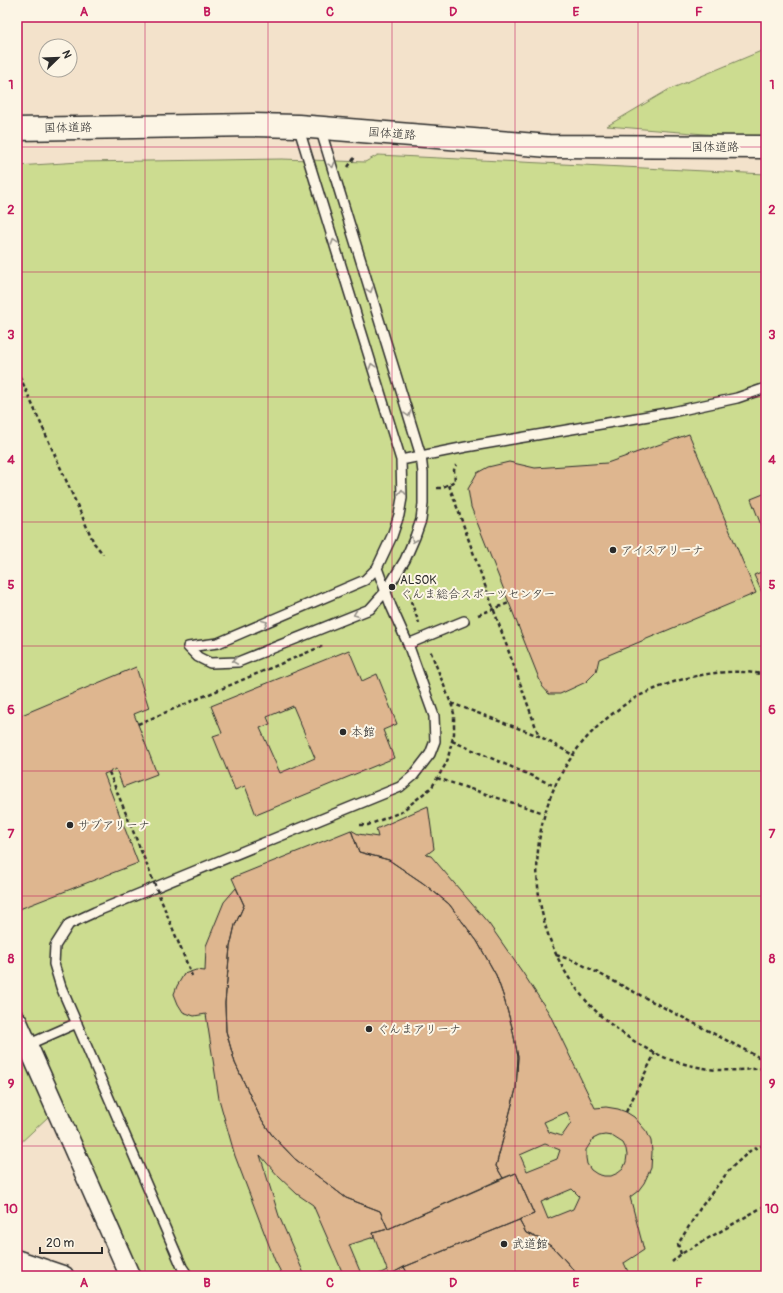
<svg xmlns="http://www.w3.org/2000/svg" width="783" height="1293" font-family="Pangolin,'Klee One',sans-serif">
<rect width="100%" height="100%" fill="#f3e2cb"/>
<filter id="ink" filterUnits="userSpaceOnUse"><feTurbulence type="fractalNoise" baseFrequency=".025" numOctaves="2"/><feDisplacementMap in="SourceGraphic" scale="8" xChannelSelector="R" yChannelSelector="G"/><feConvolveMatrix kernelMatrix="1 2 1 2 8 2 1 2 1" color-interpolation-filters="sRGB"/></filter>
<g filter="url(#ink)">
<path fill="#ccdc90" stroke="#7c845e" d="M766,49V139L607,126L668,90Z
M378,155L766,174V1276H140L17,999V166L80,162L282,159L365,162Z
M17,1044L49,1116L17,1146Z"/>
<path fill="#deb68f" stroke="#2b2b2b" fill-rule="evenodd" d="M689,434L756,593L599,659L596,672L586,682L560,694H549L542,686L471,507L468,489L477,473L488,467L509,462L535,468L607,463Z
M766,493V538L751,499Z
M766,570V601L754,575Z
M349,650L362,681L377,674L397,724L383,730L394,758L256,815L245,786L235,790L213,736L222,733L211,706ZM293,706L315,758L280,773L260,728L270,724L267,717Z
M136,667L149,708L134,714L157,774L123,787L116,769L104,774L138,863L17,910V717Z
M428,806L434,849L426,855L431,856L489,924L523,973L549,1013L595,1108L606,1107L618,1109L626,1112L634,1117L647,1132L651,1141L652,1152L651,1168L644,1183L638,1191L630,1197L644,1250L624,1263L630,1276H579L554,1248L540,1239L526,1233L519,1220L534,1214L516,1173L503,1178L496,1166L516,1089L518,1057L512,1027L503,995L496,975L477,941L449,904L423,883L389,860L359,852L351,830L358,834L378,837L376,829ZM567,1112L571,1123L562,1136L549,1132L544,1122ZM605,1135L612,1136L623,1143L626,1149L627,1155L626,1162L623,1169L618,1173L611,1176H604L597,1174L591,1170L587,1164L586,1158V1150L593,1139L599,1136ZM545,1144L560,1150L557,1159L527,1171L520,1155ZM572,1189L579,1196L573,1209L548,1219L541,1202Z
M351,830L359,852L389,860L423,883L449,904L477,941L496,975L503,995L512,1027L518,1057L516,1089L496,1166L503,1178L388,1229L380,1211L346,1198L295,1159L272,1135L260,1117L235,1063L226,1031L225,1003L230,947L235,925L244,905L232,878Z
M236,888L244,905L235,925L230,947L225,1003L226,1031L235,1063L260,1117L272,1135L295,1159L346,1198L380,1211L388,1229L373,1233L374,1237L349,1245L362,1276H344L313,1205L297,1194L279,1177L260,1155L279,1216L305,1276H283L275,1261L235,1156L219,1099L206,1014L194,1016L183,1012L178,1004L174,994L177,986L184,974L196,970L205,971L206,946L224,902Z
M516,1173L534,1214L404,1267L389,1275L373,1233L388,1229Z
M519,1220L526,1233L540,1239L554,1248L579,1276H409L404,1267Z
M404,1267L409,1276H375L387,1270L389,1275Z"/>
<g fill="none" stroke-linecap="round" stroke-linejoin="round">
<defs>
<path id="lane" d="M401,460L466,447L672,412L737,398L766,388
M408,644L464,621
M188,647L198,657L210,663L238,662L370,609L386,591L405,560L415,537L421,520L423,504V473L421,456L320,128
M188,647L218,643L365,580L377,568L392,536L399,515L402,498L401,460L298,126
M27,1045L77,1023
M188,1276L182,1267L61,987L54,964L55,946L69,924L95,912L400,787L413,776L430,754L435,741L434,716L408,644L391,606L377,568"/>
<path id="street" d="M17,1021L130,1276
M17,1260L64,1276"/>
<path id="secondary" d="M17,129L253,125L298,126L549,146L766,147"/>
</defs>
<use href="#lane" stroke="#2b2b2b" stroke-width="12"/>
<use href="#street" stroke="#2b2b2b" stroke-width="22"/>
<use href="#secondary" stroke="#2b2b2b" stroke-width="25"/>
<path stroke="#2b2b2b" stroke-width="2.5" stroke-dasharray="4 3" stroke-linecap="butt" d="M348,167L355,157
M17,370L94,543L103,554
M449,485L539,736
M437,488H441L455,481L454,470L456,465
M406,588L419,623
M478,615L509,603
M766,675C730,667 688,675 655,689C648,692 640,695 633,699C610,714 588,733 573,755C511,842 532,967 617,1029C635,1043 655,1055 677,1062C688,1065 709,1070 721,1070C736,1071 752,1069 766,1068
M451,703L539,736L573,755
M138,724L325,645
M452,741L555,786
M437,778L544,813
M360,825H368L401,812L432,787L447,762L452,741L454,734V714L452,706L430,650
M556,955L575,961L766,1061
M626,1112L655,1053
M681,1254L678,1244L701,1207L730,1169L751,1150L766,1144
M672,1262L681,1254L766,1205"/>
<use href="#lane" stroke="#fcf5e5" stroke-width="9"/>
<use href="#street" stroke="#fcf5e5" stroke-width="19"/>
<use href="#secondary" stroke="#fcf5e5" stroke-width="22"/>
<path stroke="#2b2b2b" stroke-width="2.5" stroke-dasharray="4 3" stroke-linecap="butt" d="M109,772L192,976"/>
</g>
<defs><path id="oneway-chevron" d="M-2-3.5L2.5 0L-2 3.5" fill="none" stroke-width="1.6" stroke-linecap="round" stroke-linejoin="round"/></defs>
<g stroke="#949088">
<use href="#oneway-chevron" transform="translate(332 165) rotate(73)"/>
<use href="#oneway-chevron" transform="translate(334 242) rotate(-107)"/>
<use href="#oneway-chevron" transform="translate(370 290) rotate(73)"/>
<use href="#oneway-chevron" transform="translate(372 366) rotate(-107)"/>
<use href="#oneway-chevron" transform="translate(408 414) rotate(73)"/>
<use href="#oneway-chevron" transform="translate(402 492) rotate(-91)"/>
<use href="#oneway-chevron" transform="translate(414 540) rotate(113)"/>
<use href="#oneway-chevron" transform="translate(356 614) rotate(159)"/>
<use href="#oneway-chevron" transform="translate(265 623) rotate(-23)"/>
<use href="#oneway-chevron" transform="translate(235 661) rotate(172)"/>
</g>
</g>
<path fill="none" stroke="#c2185b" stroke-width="1" stroke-opacity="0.55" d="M145,17V1276M268,17V1276M392,17V1276M515,17V1276M638,17V1276M17,147H766M17,272H766M17,397H766M17,522H766M17,646H766M17,771H766M17,896H766M17,1021H766M17,1146H766"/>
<g fill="#2b2b2b" stroke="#fcf5e5" stroke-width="1.5">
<circle cx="613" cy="550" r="4"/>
<circle cx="392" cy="587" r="4"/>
<circle cx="343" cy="732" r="4"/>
<circle cx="70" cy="825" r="4"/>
<circle cx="369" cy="1029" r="4"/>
<circle cx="504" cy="1244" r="4"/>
</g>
<g text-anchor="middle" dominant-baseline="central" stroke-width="4" stroke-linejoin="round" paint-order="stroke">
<g font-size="12" fill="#2b2b2b" stroke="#fcf5e5">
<text transform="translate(68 128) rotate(-1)">国体道路</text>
<text transform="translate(392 134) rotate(4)">国体道路</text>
<text x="715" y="147">国体道路</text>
</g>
<g font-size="12" fill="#2b2b2b" stroke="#fcf5e5" text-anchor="start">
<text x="621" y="550">アイスアリーナ</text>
<text x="400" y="580">ALSOK<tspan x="400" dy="14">ぐんま総合スポーツセンター</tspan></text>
<text x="351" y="732">本館</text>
<text x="78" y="825">サブアリーナ</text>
<text x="377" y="1029">ぐんまアリーナ</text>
<text x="512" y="1244">武道館</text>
</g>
</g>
<rect width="783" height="1293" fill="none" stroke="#fcf5e5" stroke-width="44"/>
<g transform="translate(58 58) rotate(67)"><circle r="19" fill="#fcf5e5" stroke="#a8a49b"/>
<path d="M0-3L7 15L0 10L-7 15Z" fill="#2b2b2b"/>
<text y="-6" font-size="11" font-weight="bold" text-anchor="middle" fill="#2b2b2b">N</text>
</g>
<path d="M40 1247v6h62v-6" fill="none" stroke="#2b2b2b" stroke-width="2"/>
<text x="46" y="1247" font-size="12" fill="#2b2b2b" stroke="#fcf5e5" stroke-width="3" paint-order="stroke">20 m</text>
<rect x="22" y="22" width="739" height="1249" fill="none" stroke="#c2185b" stroke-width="1.5"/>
<g font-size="13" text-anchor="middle" font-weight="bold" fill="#c2185b">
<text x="84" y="16">A</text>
<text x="207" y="16">B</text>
<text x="330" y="16">C</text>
<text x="453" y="16">D</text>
<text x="576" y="16">E</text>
<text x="699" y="16">F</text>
<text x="11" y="89">1</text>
<text x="772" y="89">1</text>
<text x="11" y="214">2</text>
<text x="772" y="214">2</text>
<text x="11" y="339">3</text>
<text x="772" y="339">3</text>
<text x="11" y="464">4</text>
<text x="772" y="464">4</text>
<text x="11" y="589">5</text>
<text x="772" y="589">5</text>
<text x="11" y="714">6</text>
<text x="772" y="714">6</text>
<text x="11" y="838">7</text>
<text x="772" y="838">7</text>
<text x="11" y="963">8</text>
<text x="772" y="963">8</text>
<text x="11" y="1088">9</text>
<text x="772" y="1088">9</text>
<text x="11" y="1213">10</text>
<text x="772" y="1213">10</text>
<text x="84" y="1287">A</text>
<text x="207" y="1287">B</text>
<text x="330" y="1287">C</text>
<text x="453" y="1287">D</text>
<text x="576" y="1287">E</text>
<text x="699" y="1287">F</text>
</g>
</svg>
